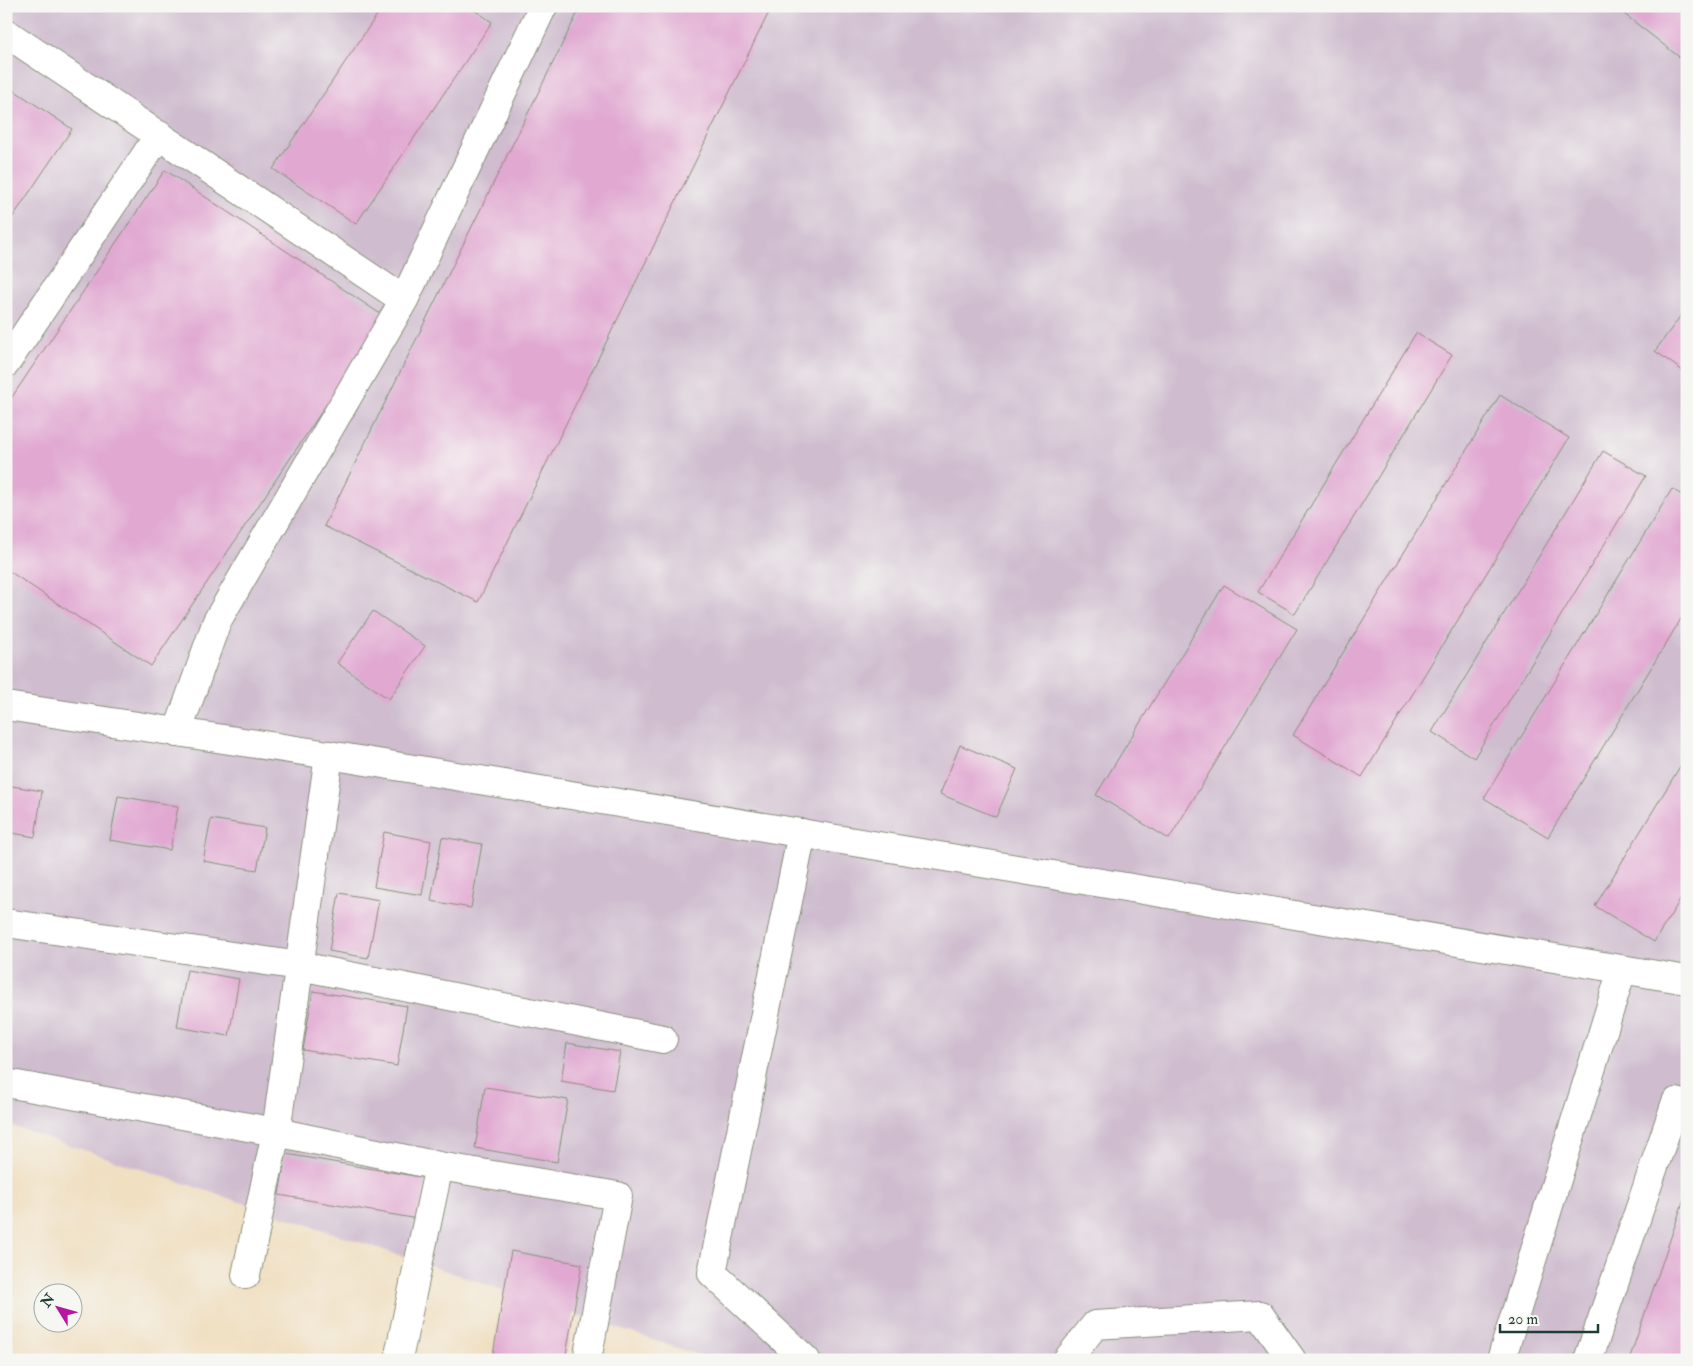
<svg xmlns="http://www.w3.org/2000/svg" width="1693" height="1366" font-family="'IM FELL Double Pica',serif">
<rect width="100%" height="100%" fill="#f6f6f2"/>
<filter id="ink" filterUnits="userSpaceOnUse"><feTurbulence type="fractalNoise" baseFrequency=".02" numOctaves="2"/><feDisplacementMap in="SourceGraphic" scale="10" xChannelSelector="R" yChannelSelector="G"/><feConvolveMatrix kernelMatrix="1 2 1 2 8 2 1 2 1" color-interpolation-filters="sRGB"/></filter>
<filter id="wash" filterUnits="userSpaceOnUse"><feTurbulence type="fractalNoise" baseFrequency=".0096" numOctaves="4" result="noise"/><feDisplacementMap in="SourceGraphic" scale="20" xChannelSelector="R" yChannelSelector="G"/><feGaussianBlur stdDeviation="1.12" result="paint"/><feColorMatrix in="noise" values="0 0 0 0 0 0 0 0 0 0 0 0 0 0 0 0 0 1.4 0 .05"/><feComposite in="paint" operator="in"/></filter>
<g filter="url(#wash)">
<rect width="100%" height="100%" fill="#f0dfc1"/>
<path fill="#cfbdcf" d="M6,6H1687V1360H713L6,1124Z"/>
<g id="blocks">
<path fill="#e1a9d2" d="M383,6H468L492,22L356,224L273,169Z
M581,6H772L478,602L324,526Z
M1614,6H1687V63Z
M6,85L72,129L6,227Z
M165,170L385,317L151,666L6,569V406Z
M1687,307V374L1655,351Z
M1416,333L1452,355L1295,614L1258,592Z
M1500,395L1569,438L1362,777L1293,735Z
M1603,451L1646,476L1474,758L1432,732Z
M1672,489L1687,498V609L1548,837L1484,798Z
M1224,585L1297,629L1169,839L1096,795Z
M373,611L425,646L389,699L337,663Z
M960,745L1017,769L996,817L940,794Z
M1687,755V889L1654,942L1595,906Z
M6,785L42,791L35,837L6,832Z
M118,796L178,806L170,850L110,840Z
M211,819L265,828L257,870L203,861Z
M384,832L431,841L422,895L374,887Z
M442,837L482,844L471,908L431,901Z
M339,893L379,900L368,958L329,951Z
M187,970L239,979L229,1036L177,1027Z
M313,991L407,1006L397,1066L303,1050Z
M567,1043L620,1052L613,1090L561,1081Z
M485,1087L568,1100L557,1162L475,1148Z
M286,1154L426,1178L418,1219L279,1195Z
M1686,1193L1687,1360H1629Z
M511,1251L582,1264L565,1360H492Z"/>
</g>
</g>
<g filter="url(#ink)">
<use href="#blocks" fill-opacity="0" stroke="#888e7a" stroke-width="1"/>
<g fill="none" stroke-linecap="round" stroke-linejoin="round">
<defs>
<path id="minor" d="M6,33L404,300
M6,363L159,135
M177,733L217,621L404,300L543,6
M802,833L712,1273L806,1360
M6,923L300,966L663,1039
M6,1083L276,1132L439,1166L618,1196L587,1360
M246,1275L276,1132L329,755
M400,1350L439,1166
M1067,1360L1095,1325L1260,1315L1292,1360
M1501,1360L1622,970
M1588,1360L1676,1102L1687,1105"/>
<path id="major" d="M6,706L329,755L1687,980"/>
</defs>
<use href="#minor" stroke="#888e7a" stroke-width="30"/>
<use href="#major" stroke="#888e7a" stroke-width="30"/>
<use href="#minor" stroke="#fff" stroke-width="28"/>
<use href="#major" stroke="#fff" stroke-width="28"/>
</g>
</g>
<rect width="1693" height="1366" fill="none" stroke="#f6f6f2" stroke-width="25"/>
<g transform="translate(58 1308) rotate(307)"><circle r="24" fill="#f6f6f2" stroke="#a0aca6"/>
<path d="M0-4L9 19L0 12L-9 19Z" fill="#b5179e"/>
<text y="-8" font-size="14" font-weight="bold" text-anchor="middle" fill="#1f3d34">N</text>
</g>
<path d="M1500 1324v8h98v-8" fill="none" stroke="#1f3d34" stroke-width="2.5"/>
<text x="1508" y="1324" font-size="15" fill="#1f3d34" stroke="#f6f6f2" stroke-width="4" paint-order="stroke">20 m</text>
</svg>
